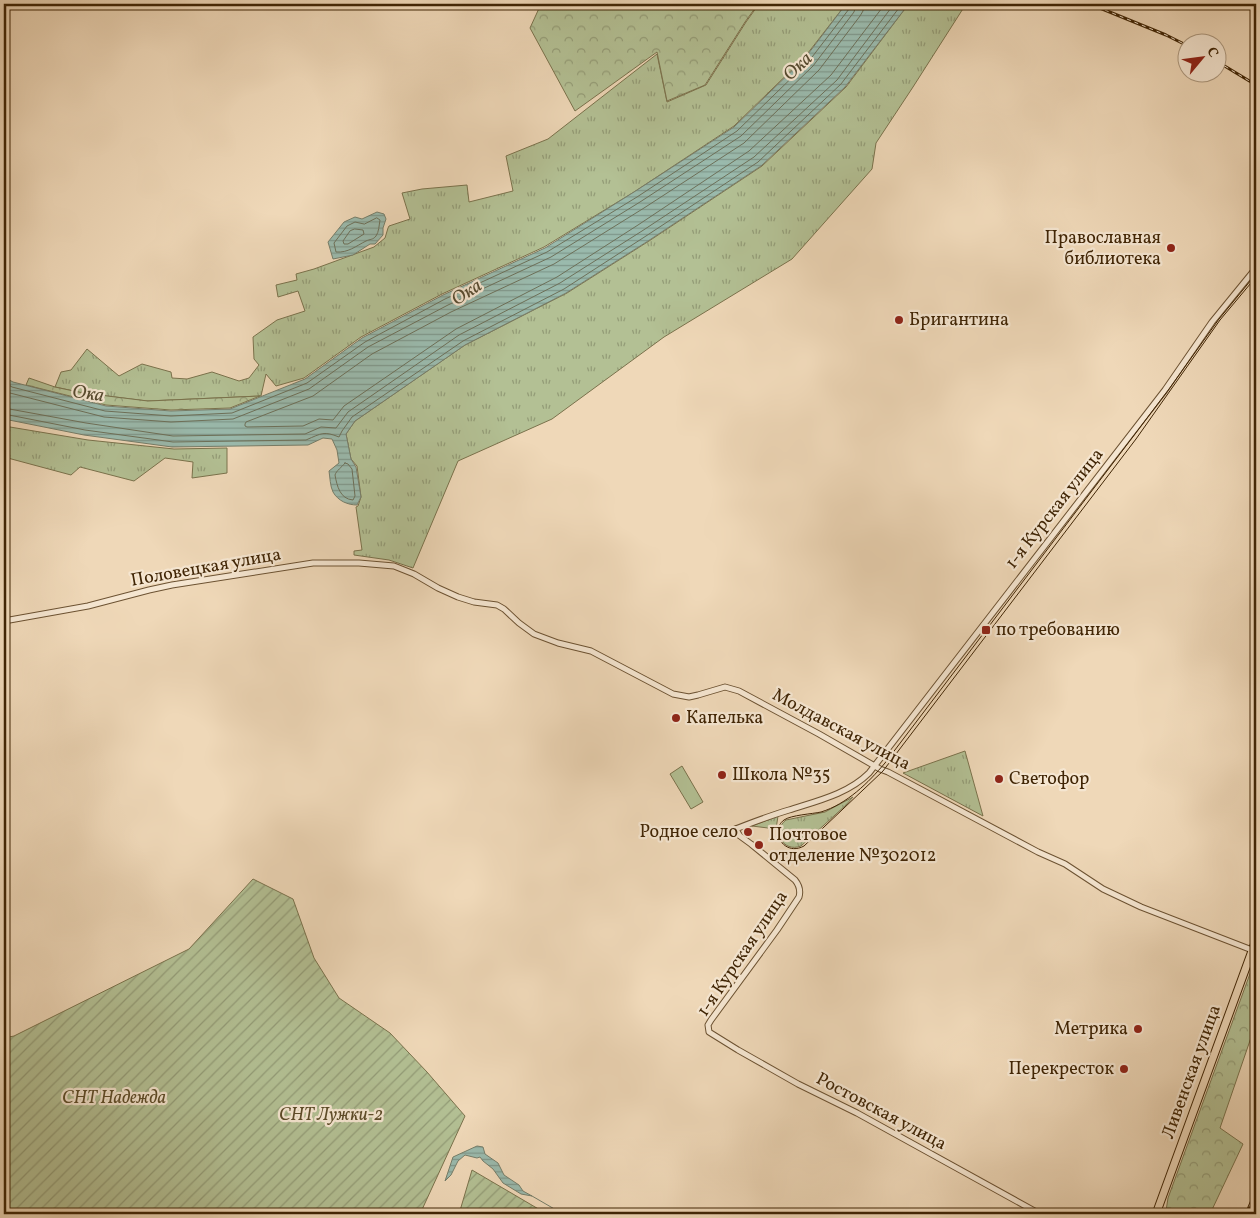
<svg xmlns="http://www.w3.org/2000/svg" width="1260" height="1218" font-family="Vollkorn,serif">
<defs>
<pattern id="grass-tufts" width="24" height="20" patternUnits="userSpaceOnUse" patternTransform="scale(1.25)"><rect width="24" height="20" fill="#b3c094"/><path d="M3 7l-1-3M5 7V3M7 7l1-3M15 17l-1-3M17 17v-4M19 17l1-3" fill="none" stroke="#939c77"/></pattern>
<pattern id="forest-crowns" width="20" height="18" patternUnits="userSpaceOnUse" patternTransform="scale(1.25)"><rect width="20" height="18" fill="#b3c094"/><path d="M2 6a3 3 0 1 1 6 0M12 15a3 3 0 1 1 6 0" fill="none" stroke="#939c77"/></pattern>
<pattern id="garden-furrows" width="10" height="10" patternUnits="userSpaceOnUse" patternTransform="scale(1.25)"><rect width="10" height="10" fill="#b3c094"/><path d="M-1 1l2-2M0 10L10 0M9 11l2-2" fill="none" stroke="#939c77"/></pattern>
<pattern id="water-rules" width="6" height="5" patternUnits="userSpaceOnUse" patternTransform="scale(1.25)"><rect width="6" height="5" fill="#9abaad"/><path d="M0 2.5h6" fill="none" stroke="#7f978b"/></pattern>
</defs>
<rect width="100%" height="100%" fill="#efd8b8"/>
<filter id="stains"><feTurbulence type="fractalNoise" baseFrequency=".004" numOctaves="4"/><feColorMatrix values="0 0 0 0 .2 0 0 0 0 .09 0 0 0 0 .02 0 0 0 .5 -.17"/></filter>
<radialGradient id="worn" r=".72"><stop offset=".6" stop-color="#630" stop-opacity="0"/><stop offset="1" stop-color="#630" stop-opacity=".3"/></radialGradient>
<path fill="url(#grass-tufts)" stroke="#7a724c" d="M759,4H846L804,58L734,126L634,192L544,247L442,294L361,337L304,378L276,386L266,374L261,396L147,401L83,393L55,387L61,372L71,370L87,349L119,376L142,364L171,372L172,378L187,379L212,372L239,381L249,378L259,365L254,359L253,337L277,320L305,311L298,291L278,297L276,285L297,280L296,274L314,269L374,247L385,238L388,228L389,226L410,219L402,193L422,189L467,185L469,202L513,191L506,156L548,139L657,54L667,102L706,85L746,22Z
M908,4H966L913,87L876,143L872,169L792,259L664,337L552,419L458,461L413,568L389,560L354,555V551L362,550L356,507L358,506L361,497L357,466L351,459L346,434L355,421L465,345L567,293L649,241L762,166L846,87L904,10Z
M4,426L88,440L174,449L227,448V473L192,478L193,462L165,458L134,481L80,467L71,475L4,457Z
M965,751L983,816L903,773Z
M853,797L846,805L801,846C783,853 771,831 786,820L825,812Z
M778,816L776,829L752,826Z"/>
<path fill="url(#forest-crowns)" stroke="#7a724c" d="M541,4H758L745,22L705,85L667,101L657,52L575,111L530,28Z
M29,378L55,387L83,393L148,401L260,396L230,408L171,410L106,405L26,385Z
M1255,960L1256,961V1023L1220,1128L1243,1144L1210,1214H1194L1192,1213L1166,1211L1168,1198Z"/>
<path fill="url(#garden-furrows)" stroke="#7a724c" d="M253,879L293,899L314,958L339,998L390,1033L427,1072L465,1116L420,1214H4V1038L14,1036L189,949Z
M472,1170L547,1214H459Z"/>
<path fill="#b3c094" stroke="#7a724c" d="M682,766L703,802L691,809L670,774Z"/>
<path fill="url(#water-rules)" stroke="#767e6a" d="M846,4H907L904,10L845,87L761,166L648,241L566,293L465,345L355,421L346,434L351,459L356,467L361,497L357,505C348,505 338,501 333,492C330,486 330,477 329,471L339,463L337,450L332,439L323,438L308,445L172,447L84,435L4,419V377L13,382L106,406L171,411L230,409L305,379L362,338L443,295L545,248L634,192L734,127L805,58Z
M377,212L384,214L386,219L383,228V235L375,244H370L353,255L333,259L328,242L344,222L355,217L362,219Z
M477,1146L483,1147L485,1154L498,1163L504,1175L519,1185L523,1191L532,1196L521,1194L503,1183L493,1169L483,1161L480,1157L477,1158L465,1155L458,1161L451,1175L445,1181L453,1157Z"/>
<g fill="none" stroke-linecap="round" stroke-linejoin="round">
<path stroke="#6d7059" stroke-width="1" d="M864,4L863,11L860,16L819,70L744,143L644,208L554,264L451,312L372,354L313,396L246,422L245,424V426L247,427L303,426L319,419L333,420L344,406L456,329L557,277L638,225L749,151L831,75L885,4
M377,218L380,220C379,225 379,232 376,236C373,240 370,239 366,241C356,246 348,253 336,252L334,243L347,226L355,222L364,224Z
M355,229L363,230L364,234L348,244H344L343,241L350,231Z
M4,382L12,387L105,411L171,416L232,413L307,383L365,342L445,299L547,252L637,197L737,131L809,61L849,9L850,4
M4,390L10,393L104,417L171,422L233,419L309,389L368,347L448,305L551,257L640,202L741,136L813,66L854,12L856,4
M4,408L86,423L173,436L305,434L321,427L336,428L348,412L459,335L560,283L642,231L754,157L837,80L894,4
M4,414L85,430L173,442L306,440C322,433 324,431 339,437L342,431L352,417L463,341L564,289L646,236L758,162L841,84L902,4
M345,463L348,464L352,469L355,496L353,500C340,499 337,486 335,475C336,471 342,467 345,463Z"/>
<path stroke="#767e6a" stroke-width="1" d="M532,1196L563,1214"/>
<defs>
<path id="tertiary" d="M4,621L88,606L149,590L172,585L313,563H359L394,566L414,574L438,588L458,597L474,602L497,605L504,609L519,623L534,634L558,643L591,651L673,694L689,697L698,695L725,687L739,691L819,734L880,769L888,772L1038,852L1065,864L1103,889L1141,907L1252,950
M735,829L740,836L751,844L795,880C799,885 801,890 799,897L777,930L711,1020L708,1025L709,1032L738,1050L798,1084L857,1113L1040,1214
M728,832C748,824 769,816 789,810C817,801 848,794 869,773L1165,390L1212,322L1256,268"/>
<path id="primary" d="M1156,1214L1256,940"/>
</defs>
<use href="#tertiary" stroke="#6c5232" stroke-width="7"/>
<use href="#primary" stroke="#402505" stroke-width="9"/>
<use href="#tertiary" stroke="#f5e6d1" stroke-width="5"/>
<use href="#primary" stroke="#efd8b8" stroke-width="7"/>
<path stroke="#402505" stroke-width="1" d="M1256,274L1219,319L1169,389L1132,438L885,763C868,783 847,804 821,812C812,814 791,815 784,820C769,831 784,857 804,846L883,771L1136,439L1220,320L1256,277"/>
<defs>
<path id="rail" d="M1090,4L1166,35L1188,46
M1218,62L1256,85
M1246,1214L1256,1191
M1256,1214V1213"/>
</defs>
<use href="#rail" stroke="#402505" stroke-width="3"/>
<use href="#rail" stroke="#f5e6d1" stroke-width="1" stroke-dasharray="4" stroke-linecap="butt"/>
</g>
<g fill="#8f2418" stroke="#f5e6d1" stroke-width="2">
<circle cx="1171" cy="248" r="5"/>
<circle cx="899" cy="320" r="5"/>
<rect x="981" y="625" width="10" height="10" rx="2.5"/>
<circle cx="676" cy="718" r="5"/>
<circle cx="722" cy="775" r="5"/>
<circle cx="999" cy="779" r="5"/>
<circle cx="748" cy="832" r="5"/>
<circle cx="759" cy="845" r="5"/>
<circle cx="1138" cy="1029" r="5"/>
<circle cx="1124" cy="1069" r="5"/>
</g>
<g text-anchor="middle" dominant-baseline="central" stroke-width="4.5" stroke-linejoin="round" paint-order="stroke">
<g font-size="18" fill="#402505" stroke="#f5e6d1" text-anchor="start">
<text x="1161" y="238" text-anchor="end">Православная<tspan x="1161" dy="21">библиотека</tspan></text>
<text x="909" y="320">Бригантина</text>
<text x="996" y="630">по требованию</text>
<text x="686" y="718">Капелька</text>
<text x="732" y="775">Школа №35</text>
<text x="1009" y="779">Светофор</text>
<text x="738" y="832" text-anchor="end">Родное село</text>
<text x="769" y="835">Почтовое<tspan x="769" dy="21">отделение №302012</tspan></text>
<text x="1128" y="1029" text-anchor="end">Метрика</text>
<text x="1114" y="1069" text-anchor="end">Перекресток</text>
</g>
<g font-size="18" fill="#402505" stroke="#f5e6d1">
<text transform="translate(1055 509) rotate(-52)">1-я Курская улица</text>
<text transform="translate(206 568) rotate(-10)">Половецкая улица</text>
<text transform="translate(841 730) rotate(28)">Молдавская улица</text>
<text transform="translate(743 954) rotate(-56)">1-я Курская улица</text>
<text transform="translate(1192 1072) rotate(-70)">Ливенская улица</text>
<text transform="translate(881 1112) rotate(28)">Ростовская улица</text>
</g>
<g font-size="18" font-style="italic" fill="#5d4c29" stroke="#f5e6d1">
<text x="114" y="1098">СНТ Надежда</text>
<text x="331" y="1115">СНТ Лужки-2</text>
</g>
<g font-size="19" font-style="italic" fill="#564a2f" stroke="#f5e6d1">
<text transform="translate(798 67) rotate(-43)">Ока</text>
<text transform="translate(467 293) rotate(-33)">Ока</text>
<text transform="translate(88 394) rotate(8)">Ока</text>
</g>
</g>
<rect width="1260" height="1218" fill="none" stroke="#efd8b8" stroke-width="20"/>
<rect x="5" y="5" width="1250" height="1208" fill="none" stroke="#402505" stroke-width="2.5"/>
<rect x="10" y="10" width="1240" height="1198" fill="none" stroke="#402505"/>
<g transform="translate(1202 58) rotate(61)"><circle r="24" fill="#f5e6d1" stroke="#ad997f"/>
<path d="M0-4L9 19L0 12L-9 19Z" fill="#8f2418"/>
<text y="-8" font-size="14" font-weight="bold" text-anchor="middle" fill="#402505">С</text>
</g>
<rect width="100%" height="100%" filter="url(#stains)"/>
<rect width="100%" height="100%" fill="url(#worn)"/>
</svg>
